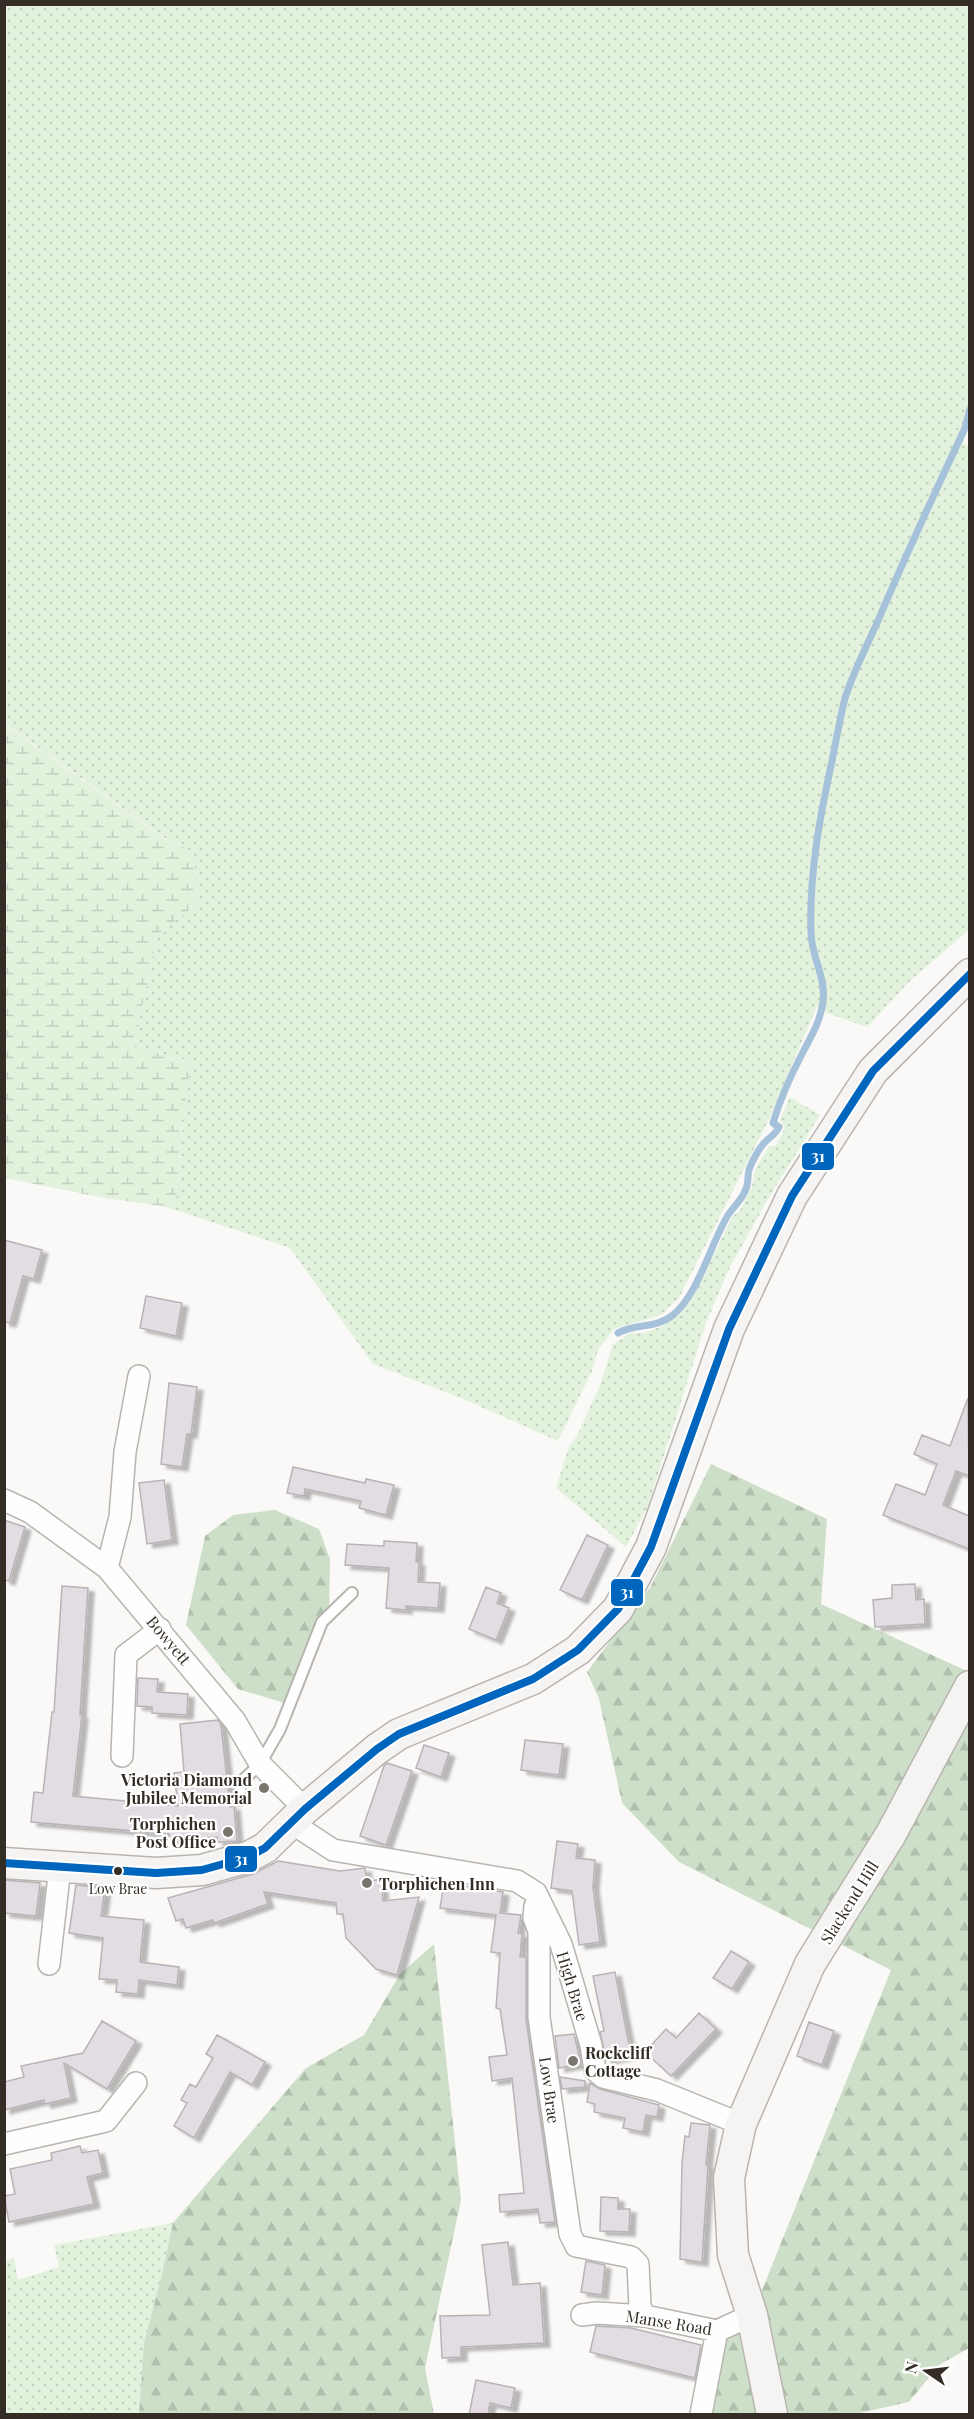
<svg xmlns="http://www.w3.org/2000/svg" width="974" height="2419" font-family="'Playfair Display',serif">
<defs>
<pattern id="grass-dots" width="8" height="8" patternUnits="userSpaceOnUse" patternTransform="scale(1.5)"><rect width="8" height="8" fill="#e2f2dd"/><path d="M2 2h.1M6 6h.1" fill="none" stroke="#c2d0be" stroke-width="1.8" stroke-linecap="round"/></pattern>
<pattern id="forest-firs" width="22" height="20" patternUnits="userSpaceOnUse" patternTransform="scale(1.5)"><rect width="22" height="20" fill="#cddfc8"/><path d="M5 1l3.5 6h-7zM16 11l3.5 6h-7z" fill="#b1c0ac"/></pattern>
<pattern id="wetland-marsh" width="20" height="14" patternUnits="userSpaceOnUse" patternTransform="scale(1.5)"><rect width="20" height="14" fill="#e2f2dd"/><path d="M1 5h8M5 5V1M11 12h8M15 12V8" fill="none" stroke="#c2d0be"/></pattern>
<filter id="shadow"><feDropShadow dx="6" dy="4" stdDeviation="1.5" flood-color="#0004"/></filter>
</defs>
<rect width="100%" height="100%" fill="#fbf9f7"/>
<path fill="url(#grass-dots)" d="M5,5H969L970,424L963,443L970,447L969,930L911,980L867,1027L827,1013L817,1006L769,1119L679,1298L661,1315L614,1329L598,1350L592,1371L558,1441L468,1401L373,1364L290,1248L175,1210L190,1061L134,1047L157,935L197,904L194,853L162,836L5,724Z
M790,1097L820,1115L768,1199L729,1269L706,1323L648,1506L626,1547L556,1488L569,1446L577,1436L600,1385L613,1344L631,1333H643L661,1327L681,1314L705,1273L732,1217L741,1209L752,1187L755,1170L769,1146L776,1145L785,1128L780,1119Z
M173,2223L161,2278L144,2343L139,2414H5V2261L14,2258L18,2280L59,2267L54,2245Z"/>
<path fill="url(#forest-firs)" d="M711,1464L827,1519L821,1604L969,1672V2348L939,2365L909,2402L855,2414H709L727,2335L752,2315L891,1970L679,1862L622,1803L599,1699L587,1672L651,1586Z
M275,1510L319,1529L330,1559L329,1616L291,1705L238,1689L186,1625L205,1536L233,1515Z
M434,1944L461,2200L425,2368L434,2414H139L144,2343L161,2278L173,2223L306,2068L364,2035L400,1974Z"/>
<path fill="url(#wetland-marsh)" d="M4,724L161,836L194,853L197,904L157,935L134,1047L190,1061L175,1210L161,1206L104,1198L5,1178Z"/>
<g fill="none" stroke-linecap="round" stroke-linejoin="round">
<path stroke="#a6c1da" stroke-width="7" d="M618,1333C635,1323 656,1329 673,1315C698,1295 711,1243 728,1215C734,1206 742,1200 746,1189C749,1182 747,1173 750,1167C753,1160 759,1149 764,1143C770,1137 775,1135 779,1127L773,1123C780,1100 790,1077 801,1056C810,1038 820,1023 823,1002C826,975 811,957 811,932C809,874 820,816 832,761C836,740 840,719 845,698C853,673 866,647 877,623C905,557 935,492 965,428L970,409"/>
</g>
<path fill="#e3dce3" stroke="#b7b3b6" stroke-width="1.5" filter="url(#shadow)" d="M4,1240L42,1250L34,1279L23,1276L10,1323L4,1322Z
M146,1296L182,1303L176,1336L140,1328Z
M169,1383L197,1387L191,1434H187L182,1467L161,1464Z
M968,1398L969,1476L956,1471L943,1505L969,1516V1549L883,1515L896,1484L925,1495L937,1464L914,1454L922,1435L950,1446Z
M293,1467L365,1483L366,1479L394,1485L386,1515L359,1508L361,1501L305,1489L304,1496L287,1493Z
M164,1480L172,1540L147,1544L139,1483Z
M4,1520L25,1527L9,1581L4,1580Z
M587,1535L608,1545L582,1600L560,1590Z
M384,1541L417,1543L416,1562H419L418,1582L440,1583L438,1608L406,1606V1610L386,1608L389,1568L345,1565L347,1544L384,1546Z
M915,1584L916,1600L924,1599L925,1624L875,1627L873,1600L892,1598V1585Z
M62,1586L88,1588L80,1715H82L73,1796L178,1806L174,1773L184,1772L180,1724L218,1720L221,1725L230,1807L234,1806L237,1841L217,1842V1837L169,1840V1834L31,1822L34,1792L43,1793L52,1712H54Z
M486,1587L501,1593L497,1603L509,1608L496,1640L469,1629Z
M138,1678L158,1679L157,1692L188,1694L187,1715L152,1713V1707L137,1706Z
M525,1740L563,1744L559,1775L521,1770Z
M424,1745L449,1753L441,1777L416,1768Z
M387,1763L412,1771L386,1845L360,1836L384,1766Z
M557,1841L578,1844L576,1858L595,1860L593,1887L600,1942L579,1945L572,1891L551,1888Z
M278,1861L340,1871L365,1868L367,1882L381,1879L383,1901L419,1897L397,1975L376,1969L346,1938L343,1914H337L336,1903L264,1892L268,1904L214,1923L213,1920L186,1928L183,1919L176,1921L168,1898L253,1874Z
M4,1880L40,1883L36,1916L4,1913Z
M444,1883L503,1892L500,1913L521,1915L518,1933L522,1934L520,1957H526V2019L555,2222L540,2223L538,2209L500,2212L499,2195L524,2193L512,2078L492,2081L489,2057L507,2055L500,2009L496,2008L500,1953L491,1952L496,1915L440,1908Z
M76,1885L105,1888L101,1916L144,1920L140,1962L179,1967L177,1985L139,1980L138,1994L116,1992L117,1980L99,1979L103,1938L69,1933Z
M731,1951L749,1962L732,1989L713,1978Z
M615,1972L631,2055L606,2060L600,2032L604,2031L593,1976Z
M699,2013L716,2029L671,2076L645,2052L666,2029L676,2038Z
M102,2021L136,2041L107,2089L64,2063L71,2098L45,2104L44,2100L4,2110V2082L24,2077L21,2066L83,2053Z
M809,2022L834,2031L822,2065L797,2056Z
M574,2034L581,2064L559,2068L555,2036Z
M217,2035L265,2062L252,2085L230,2072L194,2138L174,2126L187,2103L181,2100L190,2084L196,2087L213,2058L206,2054Z
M560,2077L585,2081V2087L562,2089Z
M590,2083L600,2089L659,2105L657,2117L646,2115L643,2132L623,2128L625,2118L594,2112L595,2104L587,2102Z
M691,2123L710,2125L706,2165H708L702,2262L680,2259L682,2163L685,2136L689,2137Z
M80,2146L82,2153L98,2150L103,2173L87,2177L94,2204L9,2222L4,2196L15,2194L10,2169L52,2160L51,2153Z
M601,2197L618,2198V2209H630L629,2232L600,2231Z
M508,2242L513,2285L540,2283L544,2343L461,2347V2357L442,2358L440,2316L490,2315L482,2245Z
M586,2261L605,2265L602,2295L581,2292Z
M596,2326L631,2328L701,2345L695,2378L590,2352Z
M476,2380L515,2388L511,2408L490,2403L488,2415H469Z"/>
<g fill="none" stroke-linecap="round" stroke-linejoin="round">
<defs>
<path id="lane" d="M240,1800V1783L260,1764L280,1729L322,1622L352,1593"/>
<path id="street" d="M4,1500L30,1512L107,1568L235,1721L260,1764L305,1809
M107,1568L120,1517L125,1452L139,1376
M122,1756L126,1655L160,1629
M293,1820L304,1831L333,1850L517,1881L536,1893L561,1944L591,2045L595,2070L603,2077L657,2090L741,2124
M535,1906L534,1918L539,1931V2017L570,2234L576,2246L631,2257L638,2264L640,2307L645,2316
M49,1964L60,1867
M4,2144L106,2121L136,2083
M582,2315L597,2313L645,2316L717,2331L752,2315
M701,2414L717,2331"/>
<path id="secondary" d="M4,1863L156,1873L202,1870L248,1857L265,1848L305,1809L377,1749L399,1734L533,1679L578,1650L618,1609L651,1547L729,1329L792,1196L873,1071L970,974
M772,2414L752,2315L733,2255L729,2178L741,2124L810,1964L891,1834L970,1686"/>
</defs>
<use href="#lane" stroke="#b8b5b0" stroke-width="14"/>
<use href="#street" stroke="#b8b5b0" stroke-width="24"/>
<use href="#secondary" stroke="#b8b5b0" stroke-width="33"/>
<use href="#lane" stroke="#fefefe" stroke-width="10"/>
<use href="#street" stroke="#fefefe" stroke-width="21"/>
<use href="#secondary" stroke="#f6f3f3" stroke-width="30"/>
<defs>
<path id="bus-1" d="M4,1863L156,1873L202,1870L248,1857L265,1848L305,1809L377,1749L399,1734L533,1679L578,1650L618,1609L651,1547L729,1329L792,1196L873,1071L970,974"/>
</defs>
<use href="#bus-1" stroke="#fff" stroke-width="12"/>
<use href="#bus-1" stroke="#0065bd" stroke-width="8"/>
</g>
<g fill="#7a746e" stroke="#fff" stroke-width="2">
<circle cx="264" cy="1788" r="6"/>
<circle cx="228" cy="1832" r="6"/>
<circle cx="367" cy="1883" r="6"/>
<circle cx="573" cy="2061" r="6"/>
</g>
<circle fill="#342d25" stroke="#fff" stroke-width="2" cx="118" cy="1871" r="5"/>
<g text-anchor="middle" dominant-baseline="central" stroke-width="4.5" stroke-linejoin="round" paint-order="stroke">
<g font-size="14" fill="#342d25" stroke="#fff">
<text x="118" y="1888">Low Brae</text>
</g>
<g font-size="16" fill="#342d25" stroke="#fff">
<text transform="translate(169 1640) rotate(50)">Bowyett</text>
<text transform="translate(849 1902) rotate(-58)">Slackend Hill</text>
<text transform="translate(573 1986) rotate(73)">High Brae</text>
<text transform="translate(550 2090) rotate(82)">Low Brae</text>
<text transform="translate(669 2322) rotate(9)">Manse Road</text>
</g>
<g font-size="16" font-weight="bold" fill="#342d25" stroke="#fff" text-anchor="end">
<text x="252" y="1779">Victoria Diamond<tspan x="252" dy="18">Jubilee Memorial</tspan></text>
<text x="216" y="1823">Torphichen<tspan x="216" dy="18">Post Office</tspan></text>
<text x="379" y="1883" text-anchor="start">Torphichen Inn</text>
<text x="585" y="2052" text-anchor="start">Rockcliff<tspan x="585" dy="18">Cottage</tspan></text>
</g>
</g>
<g stroke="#fff" stroke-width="2">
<rect x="801" y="1142" width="34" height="29" rx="6" fill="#0065bd"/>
<rect x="610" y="1578" width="34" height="29" rx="6" fill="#0065bd"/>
<rect x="224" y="1845" width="34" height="28" rx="6" fill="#0065bd"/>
</g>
<g font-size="16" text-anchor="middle" font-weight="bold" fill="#fff">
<text x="818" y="1162">31</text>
<text x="627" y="1598">31</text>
<text x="241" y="1865">31</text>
</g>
<rect width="974" height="2419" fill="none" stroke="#342d25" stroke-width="12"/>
<g transform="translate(926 2371) rotate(284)" stroke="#ffffff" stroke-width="4.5" paint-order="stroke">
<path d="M0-4.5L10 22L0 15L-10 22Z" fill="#342d25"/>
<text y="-9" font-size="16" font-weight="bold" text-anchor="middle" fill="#342d25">N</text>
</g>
</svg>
